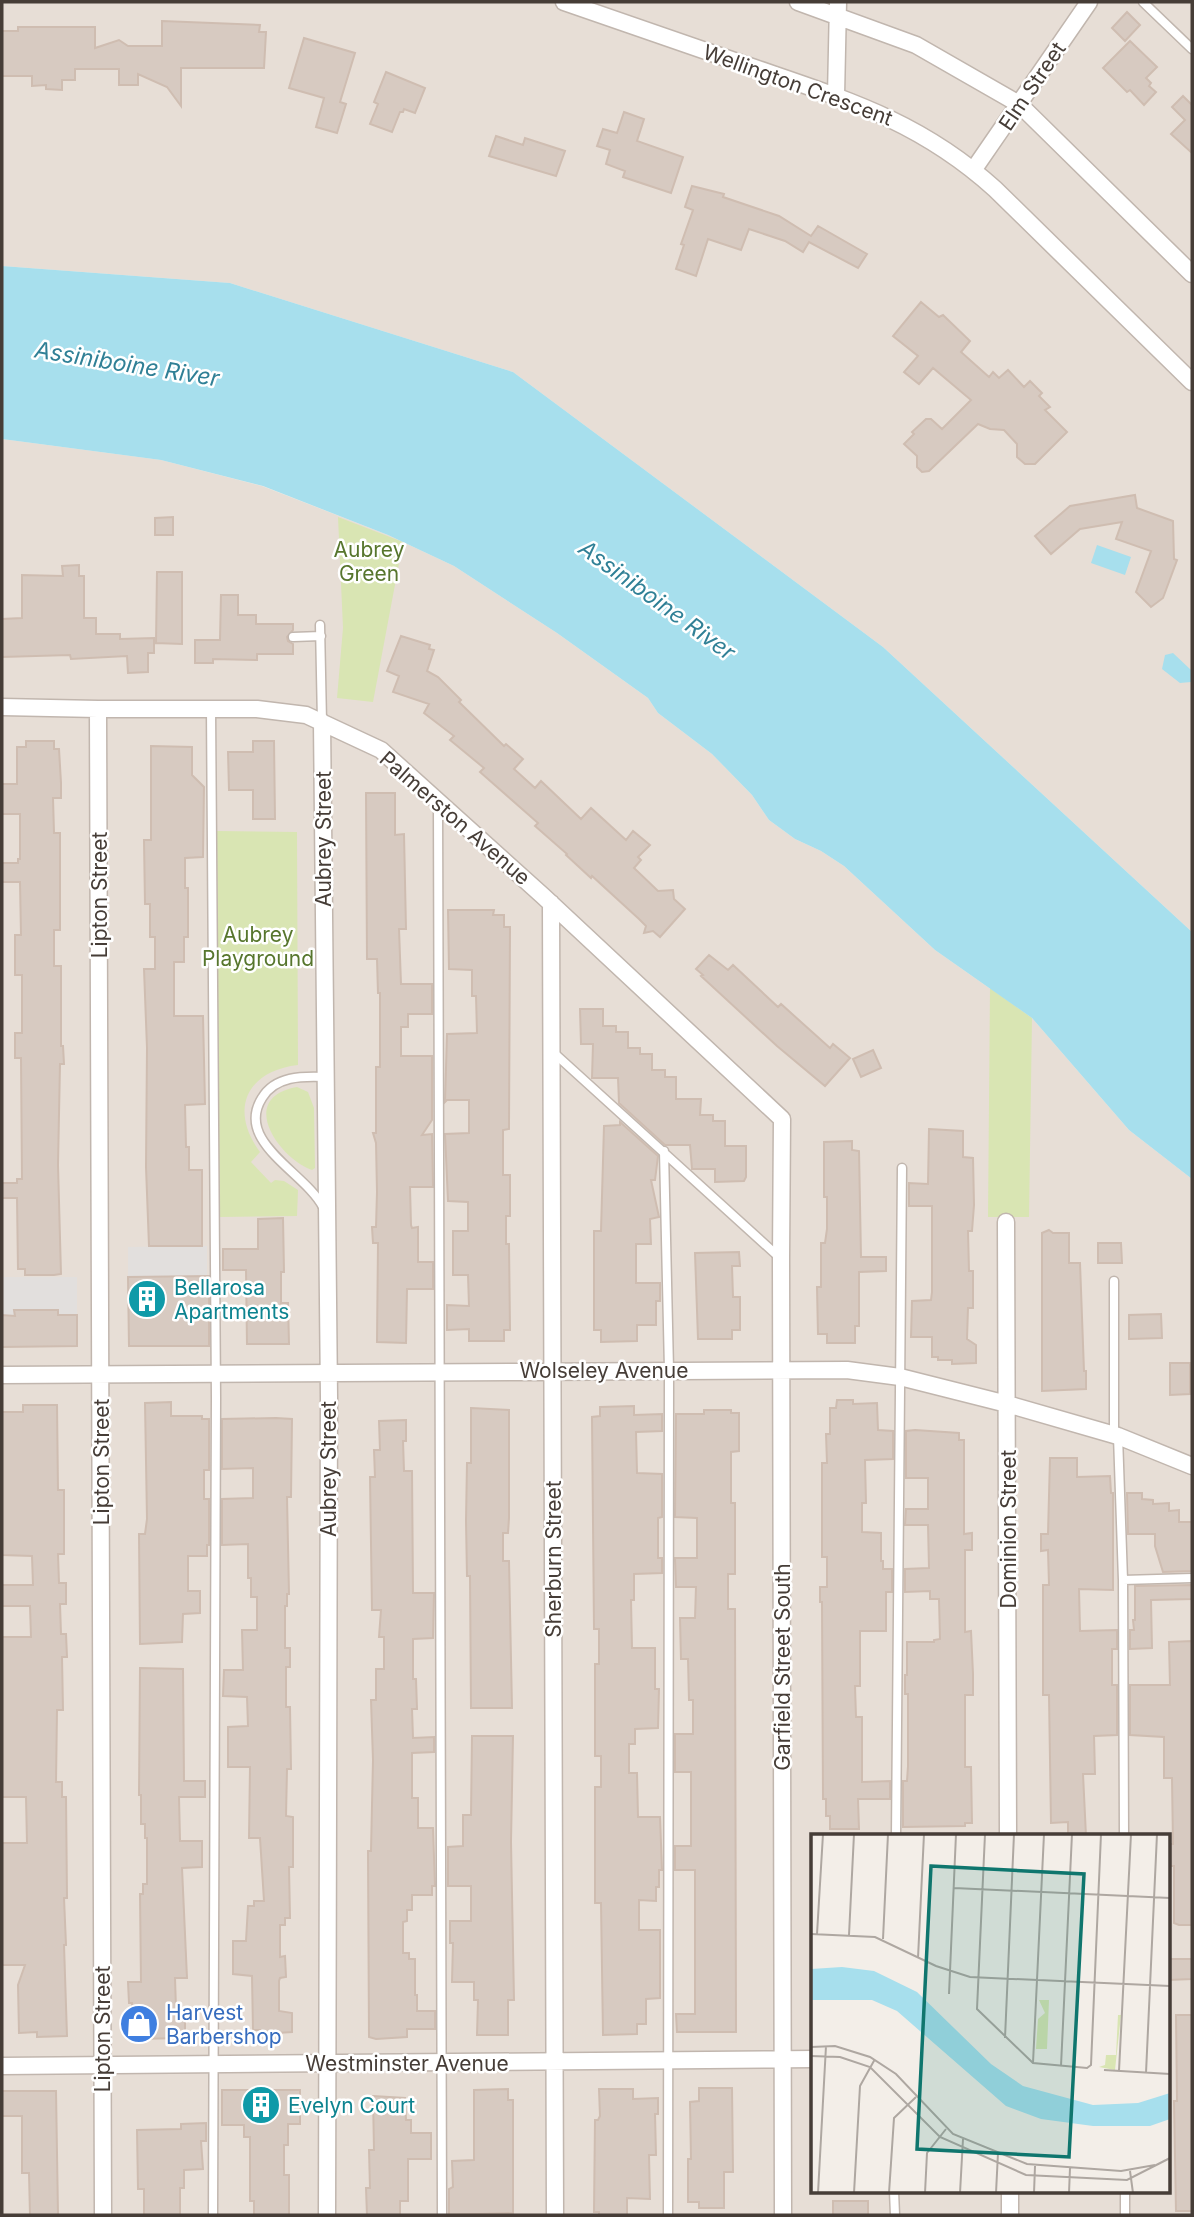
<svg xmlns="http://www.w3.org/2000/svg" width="1194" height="2217" font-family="Inter,sans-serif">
<rect width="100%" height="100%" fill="#f3eee8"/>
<path fill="#e7ded6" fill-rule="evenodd" d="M2,2H1192V932L883,647L513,372L230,283L2,266Z
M2,439L161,460L262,486L388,535L454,566L557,633L648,698L658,713L712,754L752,795L769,820L795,839L821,851L844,866L935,950L1032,1018L1129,1130L1192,1179V2215H2ZM813,1836H1168V2191H813Z"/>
<path fill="#d9e5b3" d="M338,517L403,542L373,702L337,698L343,628Z
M217,831L297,832L298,1065C246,1071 229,1110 260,1152L251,1162L271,1183L275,1180L284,1181L298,1190L297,1216L219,1217Z
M990,988L1032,1018L1029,1217H988Z
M297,1087L308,1092L314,1108L315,1168L312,1170C281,1160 235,1098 297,1087Z"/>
<path fill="#e2dfdd" d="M207,1246V1276L128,1277V1247Z
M2,1277H77V1315H58V1310L14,1311L15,1316L2,1315Z"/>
<path fill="#a7dfed" d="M2,266L230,283L513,372L883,647L1192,932V1179L1129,1130L1032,1018L935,950L844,866L821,851L795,839L769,820L752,795L712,754L658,713L648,698L557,633L454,566L388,535L263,486L161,460L2,439Z
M1097,545L1131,557L1125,575L1091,563Z
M1173,653L1191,670V682L1180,683L1162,669L1165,655Z"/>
<path fill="#d7cac1" stroke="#cfbdb1" stroke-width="2" d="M1127,12L1140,25L1125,41L1112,28Z
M162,21L260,25L259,32H266L264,68H181V106L167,87L138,74V85H119V69H75V80H62V90L46,89V85L32,86V76H2V31H18V27H95V48L119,40L128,46H162Z
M304,38L355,53L340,102L346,104L337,133L316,127L324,98L289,88Z
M1130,41L1157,67L1146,78L1151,83L1149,86L1156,92L1144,105L1130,90L1127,92L1103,68Z
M386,72L425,88L415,113L404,109L403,112H400L392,132L370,124L378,104L374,102Z
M1183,96L1192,105V153L1171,134L1185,120L1172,107Z
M624,112L644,119L637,141L683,157L671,193L623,177L625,171L606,164L610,150L597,146L603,129L617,133Z
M496,136L523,145L525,138L565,151L556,176L489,156Z
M692,186L724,194L723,197L779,216L811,236L818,226L867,254L858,268L809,242L803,252L785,241L749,229L741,250L708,239L696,276L676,269L684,245L681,244L693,210L685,207Z
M921,302L939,317L943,315L970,341L961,352L989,377L993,372L999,378L1008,370L1024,387L1030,381L1042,393L1039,396L1050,407L1045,410L1067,432L1035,464H1025L1017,457V444L1004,430L990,429L978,424L929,471L922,472L917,467V456L904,444L914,434L912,432L926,419H931L942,429L971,400L933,368L919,384L904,372L918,356L893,336Z
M1135,495L1137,508L1173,521L1174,559L1177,560L1163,598L1151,607L1136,592L1151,551L1116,539L1122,522L1080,529L1051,554L1035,536L1070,506Z
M173,517V535H155V518Z
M79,565V576H84V618H96V634H120V639L154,638V653H148V672L128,673L127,656L71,659L70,655L2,657V619L22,618V575L63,576L62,566Z
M157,572H182V644L156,643Z
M221,595H238V615H256V624H293V630L287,637L288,641L293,644V654H257V660L213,659V663H195V640H220Z
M401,636L430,645L429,649L434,650L427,671L438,677L461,700L459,702L504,746L506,744L523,759L514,769L535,788L541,781L581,819L591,808L626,840L633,831L650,845L638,857L641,860L634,868L658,891L673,890L674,899L685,909L660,937L653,931L644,933L646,926L639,919L592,876L591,878L566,855L567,854L535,826L538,823L480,772L484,768L450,740L454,736L424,713L429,704L393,692L399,676L387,671Z
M26,741H54V749H59L61,783V798H53L54,833H60V930H54V966H61V1046H63L64,1064H60L58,1165L61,1274L54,1275H25V1269H18L17,1198H2V1183H17V1179H22L21,1058H15V1033H22V975H15V935H21L20,882H2V863H18V859H20V814H2V784H17V747H26Z
M253,741H274L275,819H253V790H229L228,752H253Z
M151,746L192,747V775L204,787L203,857L185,858V888H188V937H184V962H174V1016H203L205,1104L185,1105L186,1147H189V1170H202V1246H149L146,1167L147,1048L144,969H155V937H150V904H145L144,840H151Z
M366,793H395V835L404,834L406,929H399L401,984H432V1014H408V1027H401V1056H432V1120L422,1135L432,1134L433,1187H410L411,1225L412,1228L418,1227V1262H433V1289H407L406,1343L377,1342L378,1243H373L372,1227H376L377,1192L376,1143L373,1133H376V1067H380V993H378L377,959H367Z
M448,910H494L493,915H504V927H510L509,1129L503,1130V1175H510V1216H506V1244H509L510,1330H504V1341H469V1329L447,1330V1305L469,1306L468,1275H453V1231H468V1202L448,1201L445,1134L469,1133V1100H447L445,1102L447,1034L477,1033L476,996H472V970L449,969Z
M709,955L728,970L733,965L778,1007L781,1004L830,1048L833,1044L850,1058L825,1086L777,1046L701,976L703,975L696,969Z
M580,1009H603V1026H616V1032H628V1048H640V1054H652V1070H665V1077H676V1099H701L700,1115H713V1121H725V1146H746V1177L744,1181L715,1182V1169H692L690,1145H665L619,1103L618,1078H592L593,1044H581Z
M873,1050L881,1068L861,1077L853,1059Z
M620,1122L658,1156L655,1180H651L659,1217L650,1219L651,1244H636V1283H660V1301H656V1325H637V1341L601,1342V1330H594V1231H601L604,1126L620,1125Z
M929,1129L963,1131V1157L973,1158L974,1205L972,1231H968L969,1271H973V1308H968L967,1339L976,1345V1363L952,1364V1360H938V1357H932V1337H911L912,1301L931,1300L932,1292V1206H909V1183L928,1184Z
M852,1141V1150L859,1151L861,1257H886V1271L859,1272V1326H855V1343H827V1334H818L817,1287H821V1243H825L827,1229V1197H824V1142Z
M283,1218L284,1272H281V1303H288L289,1344H247L246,1270H223V1249H258V1219Z
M1049,1230L1053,1233H1069V1263H1080L1084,1371H1086V1389L1042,1391V1233Z
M1098,1243H1121L1122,1263H1098Z
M739,1252L740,1266H732L733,1297H740V1330H732V1339H698L695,1253Z
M209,1276V1346H129L128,1277Z
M14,1310H58V1315H77V1346L2,1347V1315L15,1316Z
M1161,1314L1162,1338L1129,1339V1315Z
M1170,1363H1190V1394L1170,1395Z
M837,1400H853V1404L877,1403L878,1430L893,1431V1459L865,1460L866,1503H862V1532L881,1533V1561H883V1569H892V1592H886V1631H860V1686H855L856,1717H862V1782L890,1781V1799H858L859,1829H830V1816H826V1799H823L822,1602H820V1587H827V1557H822V1463H827L826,1434H830V1408H836Z
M171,1402V1416H202V1419H209V1470H204V1499H209V1545H207V1556H188V1591H200V1613L183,1614L182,1642L140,1644L139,1534H145L147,1519L145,1403Z
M23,1405H57L58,1490H64V1554H58L59,1583H66V1604H60L61,1634H66L67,1657H62L63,1710H57L56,1782H62V1797H66L67,1898H64L66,1945H64L67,2036L37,2037V2032L19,2033L18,1985L25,1965H2V1843H27L26,1797H2V1637H31L30,1606H2V1585H33L32,1556L2,1555V1412H23Z
M634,1406V1415L662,1414V1431L636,1432L637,1473L662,1474V1517L658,1518V1558H662V1573L634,1574V1600H631L632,1648H655V1689H659L658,1728L635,1729V1744H629V1773H637L638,1817H660L662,1870H659V1887H656V1901L639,1900V1930H660V1998L646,1999V2024H637V2034L603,2035L601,1903H595V1787H601V1756H595V1664H599V1629H594L592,1417L600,1416V1407Z
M471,1408L509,1410V1518L508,1533H503V1561H509L512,1708H471L470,1576H467L466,1521L467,1463H471Z
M704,1410H731V1413H739V1451L731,1452V1503H735V1574H728V1609H735L736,2032H677L676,2014H695V1870H675V1846H691V1772H675V1734H693V1700H689L688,1659H681L680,1618H695L696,1587H676L675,1558H697V1518L675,1517L676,1414H704Z
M276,1418L292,1419L291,1497H287L289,1594H287V1606H285V1648H290V1667H286V1707H290L291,1769H287L286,1816L293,1817V1867H289L290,1918H285V1925H280V1957L285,1956L286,1977L280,1978L279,1981V2011L292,2013V2032L260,2034V2030H253L252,1976L233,1974V1941H246L248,1906H254V1901H264L260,1838H249L250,1767H228V1727L248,1726L247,1697L223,1696L224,1670H243L242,1630H257V1597H251V1578H248V1544L222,1545V1499L253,1498V1468L222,1469V1419Z
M406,1420V1441H403L404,1471H412L413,1593H434L433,1638L413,1639V1679H416L417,1709H412L413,1738L434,1737V1752L412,1753V1798H418V1828H433L435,1886H432V1895H412V1910H407V1921L403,1922V1953H409V1959H415V1995H417V2011H435V2029H407V2037L376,2039L369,2037L368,1851H371L373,1760L371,1700H376V1669H384V1637H379L381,1610H372L370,1477H375L374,1450H380L379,1421Z
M915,1430L959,1433V1440H964V1534L972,1533V1550H965V1632L971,1631L973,1674V1695H965V1767H971L972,1823H965V1826L903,1827V1781H907L908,1766V1694H905V1675H907V1642H934V1640L940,1639L939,1599H930V1591L905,1592V1569L929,1568L928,1525H905L906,1509H928V1478H906V1431Z
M1050,1458H1077V1477L1110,1476L1111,1493H1113V1590L1079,1589L1080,1631L1117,1630V1649H1112V1685H1117V1735L1094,1736L1095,1774H1083L1086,1836H1068V1822L1051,1823L1049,1695H1043V1585H1049L1048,1550L1041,1551V1534H1048Z
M1127,1493H1142V1499L1153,1500V1504L1169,1503V1511L1179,1510V1522H1192V1571L1163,1572L1155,1546V1534H1128Z
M1192,1585V1599L1151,1600L1152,1648L1130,1649V1630H1134L1133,1620H1135V1586Z
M1192,1641V1925H1179L1174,1923V1866H1170V1844H1173L1172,1778H1164V1737L1130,1735V1685H1170L1169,1642Z
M140,1668L183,1669L184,1781H205V1797H179L180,1841H202V1867L182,1868L187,1978H175L176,2009H185V2038L132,2039V2003H129L128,1982H141L140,1894H143V1884H147V1838H145V1824H141V1795H139Z
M472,1736H513L511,1842L514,2000H508V2035H477L478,2000H474V1982H452L453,1943H450V1921H471V1886H448V1847L463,1846V1815H471Z
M1168,1959H1192V1979L1168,1980Z
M1176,2015H1192V2211H1176L1174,2101H1177Z
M699,2088H732L733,2172H724V2208H699V2202H688V2159H691L690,2102L699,2101Z
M508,2089V2100H513V2213L449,2215V2189L453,2187L452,2161L474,2160V2090Z
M599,2089H633V2099L658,2098V2114H655L656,2155H649L650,2199L627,2198V2215H599V2212H594L595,2120H598L600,2116Z
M222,2090H300V2124H288V2145H284V2175H289V2215H254V2201H250V2137H244V2125H222Z
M2,2091H56L58,2215H30L29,2173H22V2116H2Z
M373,2096L405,2098L406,2120H411V2133H431V2159H408V2201H400V2215H367L366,2188H370L369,2150H374Z
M206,2123V2141H201L203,2169L184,2170V2188H180V2215H144V2189H138L137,2130L181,2129V2124Z
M833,2201H868V2215H833Z"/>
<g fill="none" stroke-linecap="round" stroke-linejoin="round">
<defs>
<path id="service" d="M1143,2L1192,49
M320,625L322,722
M293,637L321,636
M211,709L216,1398L213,2215
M438,804L442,2215
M554,1053L780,1258
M664,1151L669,1370L668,2215
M323,1207C306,1173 234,1142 262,1098C275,1076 302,1076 325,1077
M1114,1435V1281
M1118,1436L1123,1580L1124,1836
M1123,1580L1192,1578
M896,1836L902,1168
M894,2191L895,2215
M1125,2191V2215"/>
<path id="minor" d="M564,2C628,24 692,46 755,68C848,100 921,122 995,189L1192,382
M798,2L916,45L1019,104L1192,274
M836,96L838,2
M974,169L1089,2
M2,707L98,709H257L306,715L381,750L543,896L782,1119L781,1258L783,2215
M98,709L103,2215
M322,722L329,1397L327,2215
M551,903L555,2215
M1006,1222L1008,1836
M2,1375L847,1370L900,1377L1007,1404L1118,1436L1192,1466
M2,2066L813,2059
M1010,2191V2215"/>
</defs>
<use href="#service" stroke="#c1b6ae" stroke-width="11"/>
<use href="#minor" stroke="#c1b6ae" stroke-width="19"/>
<use href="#service" stroke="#fff" stroke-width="8"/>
<use href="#minor" stroke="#fff" stroke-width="16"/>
</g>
<defs>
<symbol id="building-disc" viewBox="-11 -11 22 22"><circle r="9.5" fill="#0f9aa8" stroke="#fff"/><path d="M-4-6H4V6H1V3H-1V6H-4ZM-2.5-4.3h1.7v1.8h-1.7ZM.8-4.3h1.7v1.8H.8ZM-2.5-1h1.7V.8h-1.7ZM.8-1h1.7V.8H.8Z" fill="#fff"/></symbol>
<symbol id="shop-disc" viewBox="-11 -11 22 22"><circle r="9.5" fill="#3f7fe0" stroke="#fff"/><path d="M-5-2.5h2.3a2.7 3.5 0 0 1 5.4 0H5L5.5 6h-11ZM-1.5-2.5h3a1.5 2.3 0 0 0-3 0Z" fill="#fff"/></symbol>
</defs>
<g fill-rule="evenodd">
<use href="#building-disc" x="125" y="1277" width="44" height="44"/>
<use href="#shop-disc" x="117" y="2002" width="44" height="44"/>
<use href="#building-disc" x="239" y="2083" width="44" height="44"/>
</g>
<g text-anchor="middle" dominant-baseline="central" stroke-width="5" stroke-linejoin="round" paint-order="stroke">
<g font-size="21" fill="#463d37" stroke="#fff">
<text transform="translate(798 85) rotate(20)">Wellington Crescent</text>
<text transform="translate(1032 86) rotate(-56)">Elm Street</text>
<text transform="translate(455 818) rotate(41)">Palmerston Avenue</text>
<text transform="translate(323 839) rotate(-90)">Aubrey Street</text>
<text transform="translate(99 895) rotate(-90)">Lipton Street</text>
<text x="604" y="1370">Wolseley Avenue</text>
<text transform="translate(101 1462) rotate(-90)">Lipton Street</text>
<text transform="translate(328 1469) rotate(-90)">Aubrey Street</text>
<text transform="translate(1008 1529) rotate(-90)">Dominion Street</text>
<text transform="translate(553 1559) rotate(-90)">Sherburn Street</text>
<text transform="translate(782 1667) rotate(-90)">Garfield Street South</text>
<text transform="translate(102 2029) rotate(-90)">Lipton Street</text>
<text x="407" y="2063">Westminster Avenue</text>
</g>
<g font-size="21" fill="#57762d" stroke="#fff">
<text x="369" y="549">Aubrey<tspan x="369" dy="24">Green</tspan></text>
<text x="258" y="934">Aubrey<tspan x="258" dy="24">Playground</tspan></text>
</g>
<g font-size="21" fill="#0d838f" stroke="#fff" text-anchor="start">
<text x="174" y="1287">Bellarosa<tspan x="174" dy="24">Apartments</tspan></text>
<text x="288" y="2105">Evelyn Court</text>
</g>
<g font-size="21" fill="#366cbe" stroke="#fff" text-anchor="start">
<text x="166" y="2012">Harvest<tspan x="166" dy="24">Barbershop</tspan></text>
</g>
<g font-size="23" font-style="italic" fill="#308096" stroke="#fff">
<text transform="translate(127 364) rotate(9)">Assiniboine River</text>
<text transform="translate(657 600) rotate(36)">Assiniboine River</text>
</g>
</g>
<g transform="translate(811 1834)">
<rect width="359" height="359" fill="#f3eee8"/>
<path d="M228,166H238L236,215H225L227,185L234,179ZM307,181H310L304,236L288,233L294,231L295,221H305Z" fill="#d9e5b3"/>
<path d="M31,133L63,137L106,158L180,230L212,252L282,271L327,269L359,259V285L339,292H282L230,285L195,272L86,177L61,166H0V135Z" fill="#a7dfed"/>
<path fill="none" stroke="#aea7a1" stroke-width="2" d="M174,0L166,175L222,229L276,234L280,231L290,0M143,54L359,64M0,100L64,103L125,132L159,143L359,152M6,100L12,0M38,101L43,0M72,105L77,0M107,124L113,0M138,160L145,0M194,204L203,0M0,213L24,212L59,223L85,240L142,300L216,330L310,337L344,331M0,222L29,223L59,233L129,303L215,341L316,346L359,324M222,229L233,0M250,232L261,0M293,236L359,240M308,237L320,0M335,239L346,0M319,337L322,359M7,359L15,212M43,359L49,252L64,225M78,359L83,284L105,263M114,359L116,319L135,295M149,359L152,305M185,359L187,319M223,359L224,332M258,359L259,334"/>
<path fill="#0f766e" fill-opacity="0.15" stroke="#0f766e" stroke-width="3.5" d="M120,32L273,40L258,323L106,315Z"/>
<rect width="359" height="359" fill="none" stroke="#463d37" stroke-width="3.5"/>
</g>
<rect width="1194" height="2217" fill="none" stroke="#463d37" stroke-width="7"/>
</svg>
